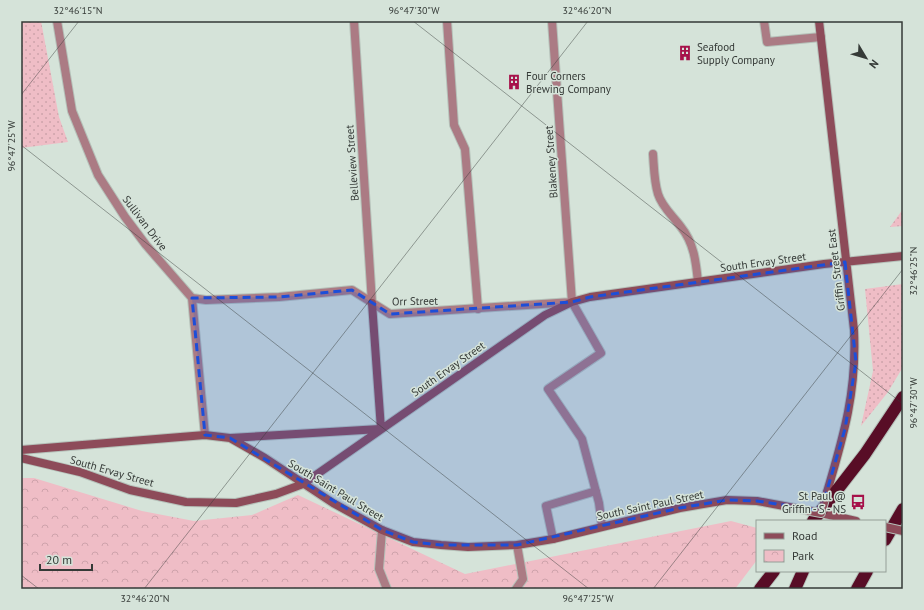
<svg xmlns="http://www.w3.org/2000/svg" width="924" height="610" font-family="'PT Sans',sans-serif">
<defs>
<pattern id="grass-dots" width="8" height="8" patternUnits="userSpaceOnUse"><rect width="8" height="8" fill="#efbdc6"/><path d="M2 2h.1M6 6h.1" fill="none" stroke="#cea3ab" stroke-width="1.8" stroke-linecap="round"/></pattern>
<pattern id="park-crowns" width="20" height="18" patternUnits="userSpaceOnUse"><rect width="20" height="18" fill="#efbdc6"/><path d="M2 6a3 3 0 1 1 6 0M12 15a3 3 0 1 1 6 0" fill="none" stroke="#cea3ab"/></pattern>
</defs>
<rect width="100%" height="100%" fill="#d5e3d9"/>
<path fill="url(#grass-dots)" d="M21,21H41L59,117L68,142L21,148Z
M903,209V226L890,227Z
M903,284V367L888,392L861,426L873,371L865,289Z"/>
<path fill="url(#park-crowns)" d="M21,478H34L142,511L194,521L252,515L298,495L465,574L731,521L757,528V560L735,589H21Z"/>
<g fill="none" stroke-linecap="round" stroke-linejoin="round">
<defs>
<path id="service" d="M447,21L454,125L465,149L478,309
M764,21L767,42L821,37
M653,154C654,167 654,181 658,194C662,207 673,216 681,227C694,243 696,262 698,282
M572,302L601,353L548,389L582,439L599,503L602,526
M382,530L379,569L387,589
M553,539L546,506L596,491
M516,589L523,579L517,545"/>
<path id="minor" d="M57,21L72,111L98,175L125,217L146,245L192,298L205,435
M354,21L372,303
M192,298L206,300L279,297L352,290L390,314L572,302L552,21"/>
<path id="secondary" d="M819,21L854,330C857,390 844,435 827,492
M372,303L381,429
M230,438L380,429
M21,450L205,435L230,438L265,458L333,503L382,530L413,542L441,545L468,547L517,545L553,539L680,508L727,500L757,501L800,509
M21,458L80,472L130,490L186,502L236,503L276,494L303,484L545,315L572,302L590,297L824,264L903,256
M821,513L856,521"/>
<path id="motorway" d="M813,521L865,454L903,397
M885,540L903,509
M760,589L774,571
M795,589L803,571
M857,589L867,571"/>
</defs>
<use href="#service" stroke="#b5c1b9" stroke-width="10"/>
<use href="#minor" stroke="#b5c1b9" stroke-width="10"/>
<use href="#secondary" stroke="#b5c1b9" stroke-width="10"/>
<use href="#motorway" stroke="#b5c1b9" stroke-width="14"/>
<use href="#service" stroke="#ab7b84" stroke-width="8"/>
<use href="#minor" stroke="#ab7b84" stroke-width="8"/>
<use href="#secondary" stroke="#8d4b59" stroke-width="8"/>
<use href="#motorway" stroke="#580d26" stroke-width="12"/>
<defs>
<path id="secondary-bridge" d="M800,509L821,513L827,492
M885,527L903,531"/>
</defs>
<use href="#secondary-bridge" stroke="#b5c1b9" stroke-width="10" stroke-linecap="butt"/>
<use href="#secondary-bridge" stroke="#8d4b59" stroke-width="8"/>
</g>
<path fill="#1d4ed8" fill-opacity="0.2" stroke="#1d4ed8" stroke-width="3" stroke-dasharray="8 5" stroke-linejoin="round" d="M845,262L856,362L845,429L821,511L757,501L727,500L680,508L517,545H441L413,542L382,530L230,438L205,435L192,298L279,297L352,290L390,314L572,302L590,297Z"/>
<path fill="none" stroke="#353a37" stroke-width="1" stroke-opacity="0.45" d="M413,21L903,404M21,95L79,21M21,145L589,589M21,575L39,589M144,589L588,21M653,589L903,269"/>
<defs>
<symbol id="building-bare" viewBox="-9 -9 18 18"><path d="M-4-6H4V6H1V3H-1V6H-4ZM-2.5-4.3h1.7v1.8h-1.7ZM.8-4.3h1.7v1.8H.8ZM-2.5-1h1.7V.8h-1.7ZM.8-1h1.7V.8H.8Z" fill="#a6114a" stroke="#d5e3d9" stroke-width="2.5" paint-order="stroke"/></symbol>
<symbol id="bus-bare" viewBox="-9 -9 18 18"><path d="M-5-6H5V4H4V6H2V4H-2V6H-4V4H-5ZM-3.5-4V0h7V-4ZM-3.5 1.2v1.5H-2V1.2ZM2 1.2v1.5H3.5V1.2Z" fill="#a6114a" stroke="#d5e3d9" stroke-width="2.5" paint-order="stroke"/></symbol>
</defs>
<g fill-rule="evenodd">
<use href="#building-bare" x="674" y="42" width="22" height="22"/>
<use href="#building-bare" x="503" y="71" width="22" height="22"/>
<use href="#bus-bare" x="847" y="491" width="22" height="22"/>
</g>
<g text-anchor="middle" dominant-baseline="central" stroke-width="3" stroke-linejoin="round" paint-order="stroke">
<g font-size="11" fill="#353a37" stroke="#d5e3d9" text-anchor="start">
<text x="697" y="47">Seafood<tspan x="697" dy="13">Supply Company</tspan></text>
<text x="526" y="76">Four Corners<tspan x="526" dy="13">Brewing Company</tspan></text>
<text x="846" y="496" text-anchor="end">St Paul @<tspan x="846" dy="13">Griffin - S - NS</tspan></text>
</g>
<g font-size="11" fill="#353a37" stroke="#d5e3d9">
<text transform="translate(551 162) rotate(-94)">Blakeney Street</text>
<text transform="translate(352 163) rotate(-94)">Belleview Street</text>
<text transform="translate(145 223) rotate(53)">Sullivan Drive</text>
<text transform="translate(763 262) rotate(-8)">South Ervay Street</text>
<text transform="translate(836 270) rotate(-97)">Griffin Street East</text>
<text transform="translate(415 301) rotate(-1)">Orr Street</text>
<text transform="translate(448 369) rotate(-35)">South Ervay Street</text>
<text transform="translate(112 471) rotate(16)">South Ervay Street</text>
<text transform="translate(336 490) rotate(31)">South Saint Paul Street</text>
<text transform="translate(650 505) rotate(-12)">South Saint Paul Street</text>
</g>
</g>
<rect width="924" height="610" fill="none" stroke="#d5e3d9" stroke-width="44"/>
<rect x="756" y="520" width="130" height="52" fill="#d5e3d9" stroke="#959f98"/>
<rect x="764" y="533" width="20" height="6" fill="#8d4b59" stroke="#959f98"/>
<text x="792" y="540" font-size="12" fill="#353a37">Road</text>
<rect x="764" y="550" width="20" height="12" fill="url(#park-crowns)" stroke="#959f98"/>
<text x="792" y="560" font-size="12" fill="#353a37">Park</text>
<g transform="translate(866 58) rotate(128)" stroke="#d5e3d9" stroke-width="3" paint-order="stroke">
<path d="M0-3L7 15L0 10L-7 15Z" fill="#353a37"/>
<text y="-6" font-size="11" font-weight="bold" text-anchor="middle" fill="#353a37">N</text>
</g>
<path d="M40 564v6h52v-6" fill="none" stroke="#353a37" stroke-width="2"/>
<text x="46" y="564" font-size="12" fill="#353a37" stroke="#d5e3d9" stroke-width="3" paint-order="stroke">20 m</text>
<rect x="22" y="22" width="880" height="566" fill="none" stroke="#353a37" stroke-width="1.5"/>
<g font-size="10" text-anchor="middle" fill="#353a37">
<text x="78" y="14">32°46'15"N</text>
<text x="414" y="14">96°47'30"W</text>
<text x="587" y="14">32°46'20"N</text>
<text transform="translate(11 146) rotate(-90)" y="4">96°47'25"W</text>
<text transform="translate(913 271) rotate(-90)" y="4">32°46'25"N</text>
<text transform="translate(913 403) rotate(-90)" y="4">96°47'30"W</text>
<text x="145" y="602">32°46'20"N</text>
<text x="588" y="602">96°47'25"W</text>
</g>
</svg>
